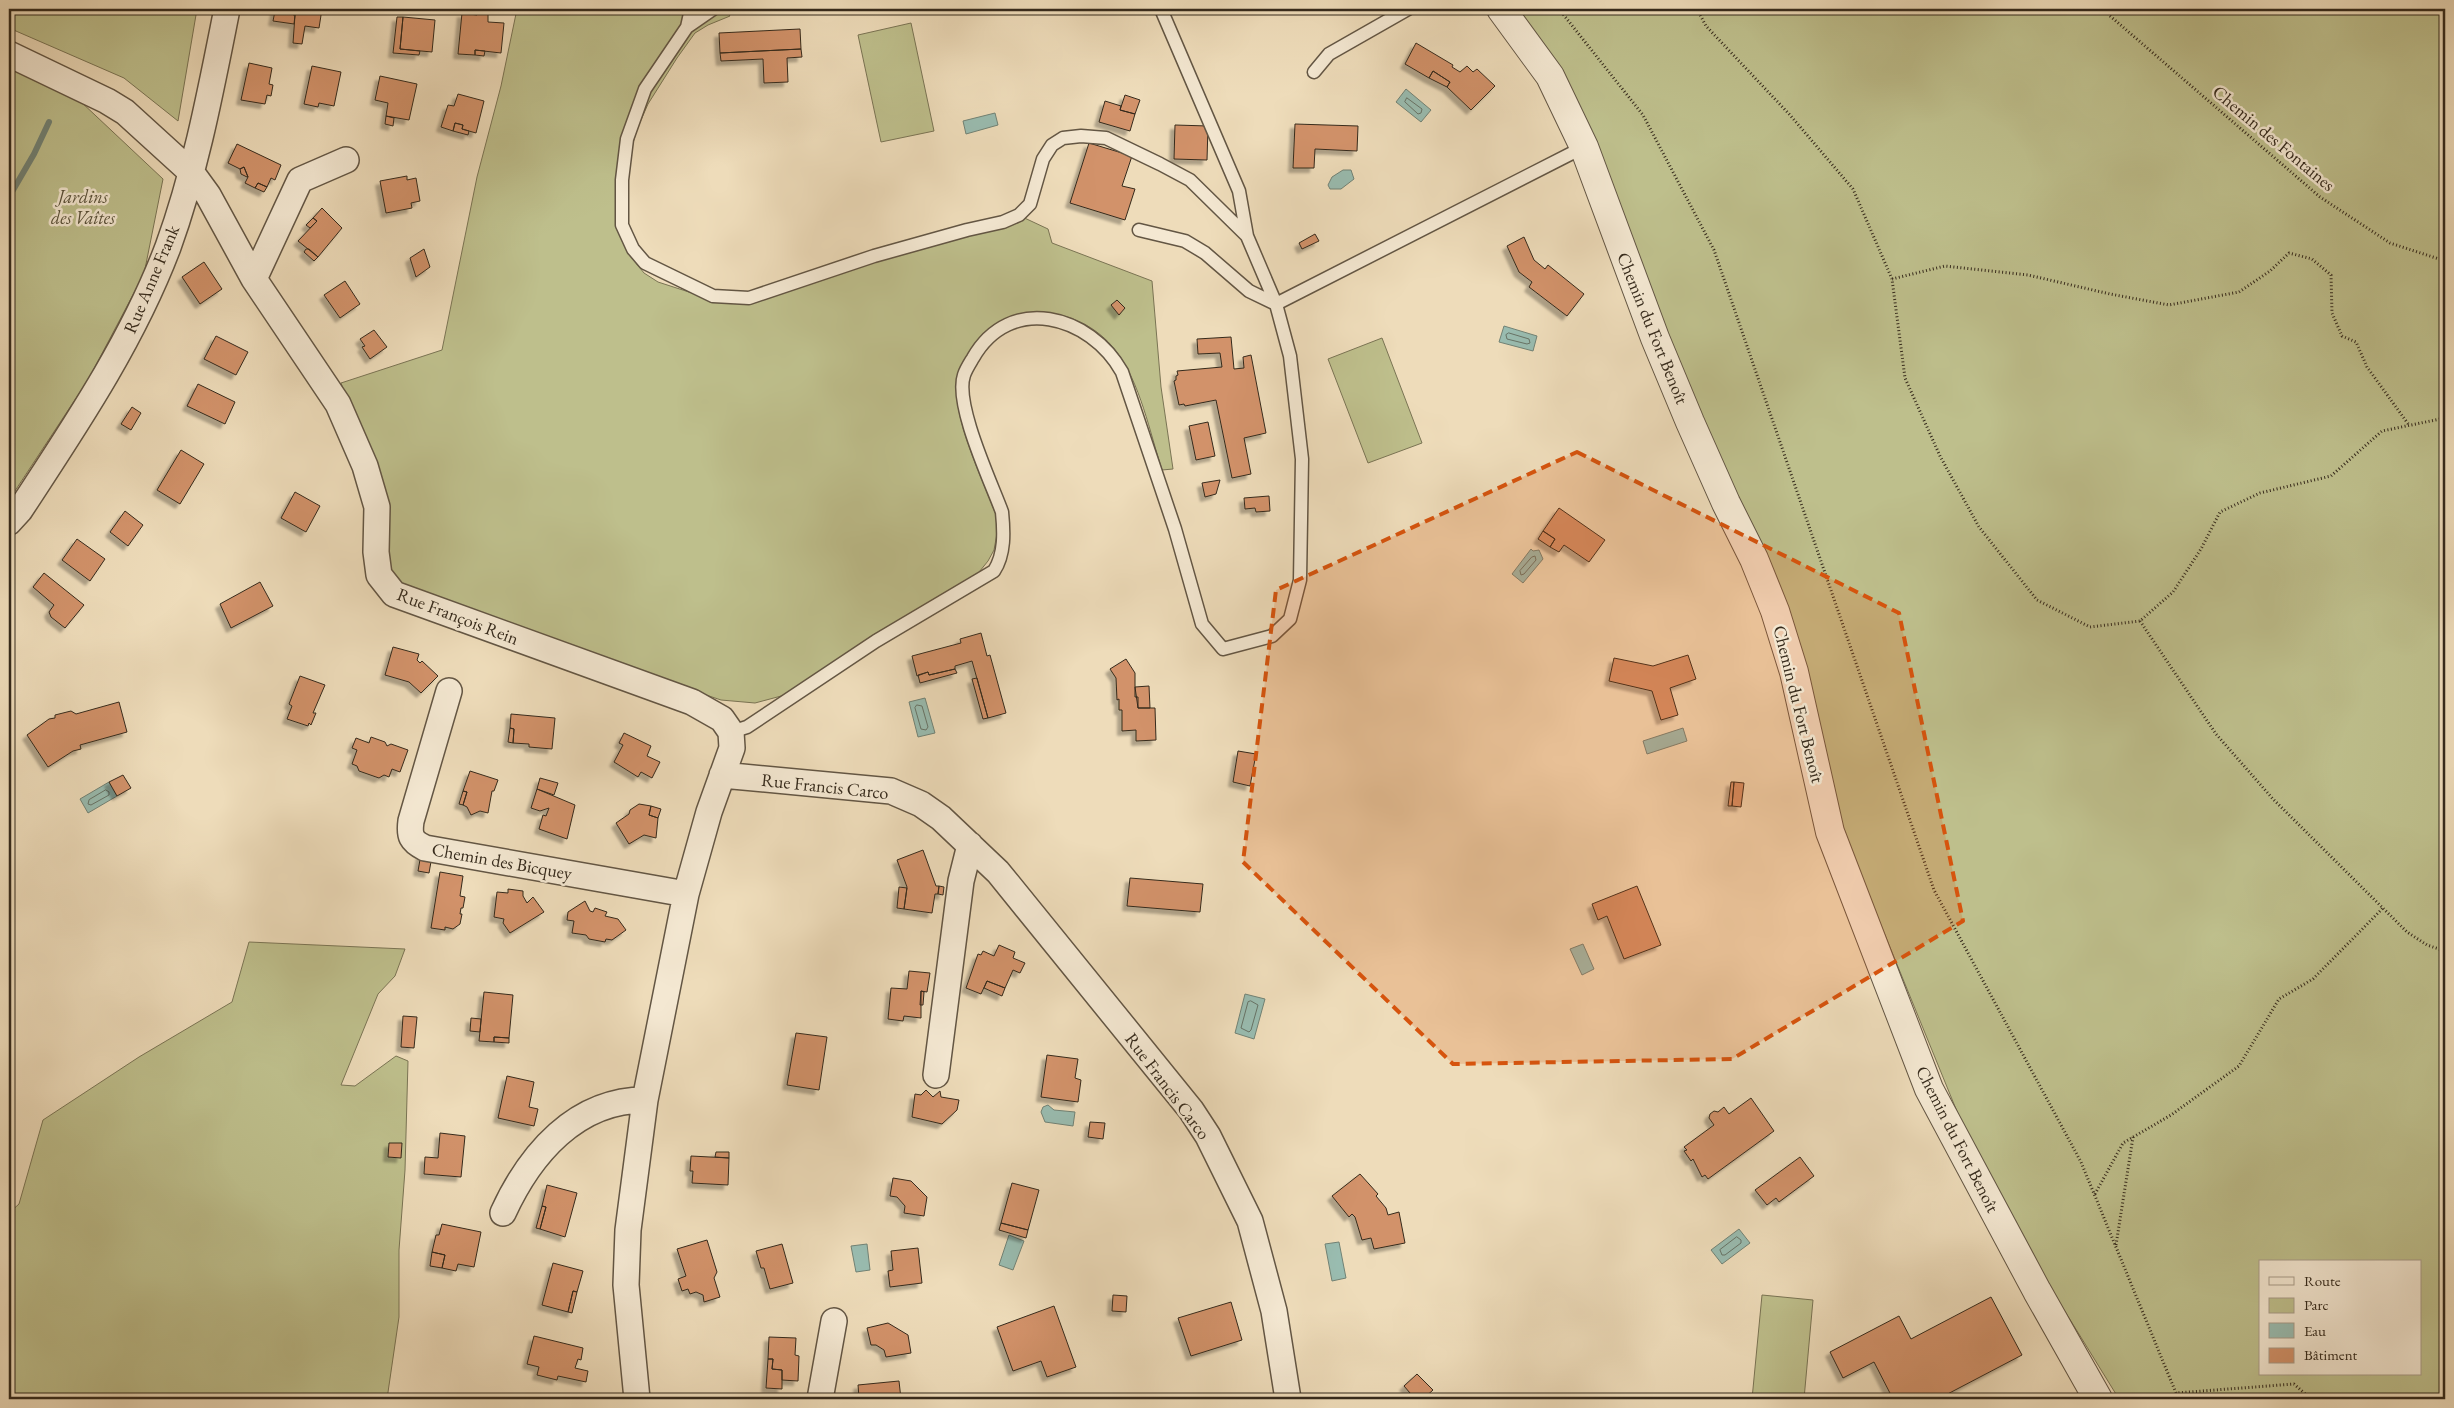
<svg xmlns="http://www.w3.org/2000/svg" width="2454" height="1408" font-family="'EB Garamond',serif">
<defs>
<filter id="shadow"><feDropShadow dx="-4.5" dy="4.5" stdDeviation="1" flood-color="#0004"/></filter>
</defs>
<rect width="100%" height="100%" fill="#eedcba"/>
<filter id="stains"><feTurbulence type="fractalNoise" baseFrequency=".004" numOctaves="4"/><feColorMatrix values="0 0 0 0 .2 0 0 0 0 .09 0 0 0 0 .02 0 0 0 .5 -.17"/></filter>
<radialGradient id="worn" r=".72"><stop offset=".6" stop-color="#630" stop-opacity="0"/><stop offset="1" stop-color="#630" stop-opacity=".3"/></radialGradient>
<path fill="#bebf8c" stroke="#7a7454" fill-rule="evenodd" d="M9,9H197L178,121L124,78L9,28Z
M517,9H725L730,16L708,25L695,33L677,58L648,104L637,129L627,165L626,241L636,263L644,273L658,282L692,293L741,295L801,278L876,249L1016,214L1048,229L1052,243L1152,281L1161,387L1173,469L1162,470C1150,433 1140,382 1116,351C1078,301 998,297 967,357C963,365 958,372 957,381C952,417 983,480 996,515L998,528L994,550L988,561L975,577L873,635L785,695L755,703L721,700L389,588L357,430L341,383L442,350L477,177L501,86Z
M1515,9H2445V1399H2119L1987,1185L1843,832L1801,647ZM2260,1262H2420V1374H2260Z
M911,23L934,131L881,142L858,35Z
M9,68L79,100L163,179L144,274L88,380L9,500Z
M1382,338L1422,443L1368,463L1328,359Z
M249,942L405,949L395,976L378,994L341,1085L355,1086L396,1056L408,1061L405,1170L399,1250V1317L387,1399H9V1213L19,1204L43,1120L139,1057L232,1002Z
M1762,1295L1813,1300L1804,1399H1752Z"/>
<path fill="#99bcb0" stroke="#718275" d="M1406,89L1431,110L1421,122L1396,102Z
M995,113L998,125L966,134L963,121Z
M1343,170H1351L1354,179L1341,189H1330L1328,185L1332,177Z
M1504,326L1537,336L1533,351L1499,342Z
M1531,549L1533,551L1539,550L1543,559L1523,583L1512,574Z
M925,698L935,733L918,737L909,702Z
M1683,728L1687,741L1647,754L1643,741Z
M109,782L117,796L88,813L80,799Z
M1583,944L1594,969L1582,975L1570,949Z
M1245,994L1265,999L1254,1039L1235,1033Z
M1048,1105L1054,1110L1075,1112L1073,1126L1045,1122L1041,1112L1043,1107Z
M1739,1229L1750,1243L1722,1264L1711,1250Z
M1009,1235L1024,1241L1013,1270L999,1265Z
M1339,1242L1346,1278L1332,1281L1325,1244Z
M867,1244L870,1270L856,1272L851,1246Z"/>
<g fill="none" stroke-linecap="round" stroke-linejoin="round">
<path stroke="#677366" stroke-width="1" d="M1407,98L1422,109L1421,113L1418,114L1405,102Z
M1509,333L1529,339L1530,343L1527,344L1507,339L1506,335Z
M1532,557L1535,556L1536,560L1524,574L1521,575L1520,571Z
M917,705L922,706L928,727L926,730L921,729L915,708Z
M106,790L109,792V795L91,805L88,804L89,800Z
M1251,1001L1258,1005L1251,1030L1249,1032L1241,1028L1248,1002Z
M1737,1237L1741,1240V1243L1725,1255H1722L1720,1250Z"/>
<path stroke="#718275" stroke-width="6" d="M9,197L34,154L49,122"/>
</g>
<path fill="#d2926a" stroke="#352a1c" filter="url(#shadow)" d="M275,9H322L319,28L305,26L302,44L293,43L295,15L275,11Z
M275,11L295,15L294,24L273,21Z
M478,12L488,13V22L504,23L501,53L475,50V55L458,54L462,13L477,15Z
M397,17H403L400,49L420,51L419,55L393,53Z
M403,17L435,20L432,52L400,49Z
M800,29L801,49L720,53L719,33Z
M1416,43L1453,65L1452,67L1460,72L1467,66L1473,72L1477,69L1495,86L1471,110L1447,87L1450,82L1433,71L1429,78L1405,64Z
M801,49L802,57L787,58L788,82L764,83L763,59L721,61L720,53Z
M475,50L485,51L484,56L475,55Z
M249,63L272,68L269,84L273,85L271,96L267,95L265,104L241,100Z
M312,66L341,72L334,106L319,103L318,107L304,104Z
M1433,71L1450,82L1447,87L1429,78Z
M380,76L417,84L409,120L386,116L388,103L375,100Z
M458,94L484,101L476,133L462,129L463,125L455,123L453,131L441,127L448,105L454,106Z
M1125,95L1140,100L1135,114L1120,110Z
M1105,101L1121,106L1120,110L1135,114L1130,131L1099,122Z
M386,116L394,118L393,126L385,124Z
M455,123L463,125L462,129L469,131L468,135L453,131Z
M1295,124L1358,126L1357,151L1315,149L1314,168H1293Z
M1175,125L1208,126L1207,160L1174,159Z
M1089,143L1132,156L1122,186L1135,189L1125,220L1070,203Z
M237,144L281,165L275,180L271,178L267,187L258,183L255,188L245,183L248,177L244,167L240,169L228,163Z
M244,167L248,177H247L241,174L240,169Z
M407,176V180L416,178L420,201L411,203L412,208L386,213L380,181Z
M258,183L267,187L264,192L255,188Z
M322,208L342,228L318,257L298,241L317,221L313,218Z
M313,218L317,221L310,228L306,225Z
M1315,234L1319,241L1302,249L1299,243Z
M1524,237L1534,260L1545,269L1548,265L1584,294L1567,316L1529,287L1532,282L1519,272L1507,246Z
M306,249H309L318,257L314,261L304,252Z
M424,249L430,267L416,277L410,258Z
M204,262L222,289L200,304L182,277Z
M345,281L360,304L340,318L324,295Z
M1117,300L1125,308L1119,315L1111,305Z
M374,330L387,347L370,359L362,347L365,346L360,339Z
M216,336L248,352L236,375L204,359Z
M1231,337L1234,369L1244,368L1243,357L1251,355L1266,433L1244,438L1251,474L1232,478L1216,400L1185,406L1184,404L1179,405L1174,381L1176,380V376L1178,375L1177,371L1222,367L1220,353L1198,354L1197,339Z
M198,384L235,402L225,424L187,406Z
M132,407L141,413L131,430L121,424Z
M1208,422L1215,456L1196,460L1189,426Z
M181,450L204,464L180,504L157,490Z
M1220,480L1216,494L1205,497L1202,483Z
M295,492L320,506L306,532L281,518Z
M1269,496L1270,511L1256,512L1255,508L1245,509L1244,498Z
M1559,508L1605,540L1589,562L1564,545L1559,552L1550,547L1555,539L1543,531Z
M125,511L143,525L128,546L110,532Z
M1543,531L1555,539L1550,547L1538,539Z
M77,539L105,559L90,581L62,560Z
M44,573L84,605L65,628L51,617L49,612L54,605L33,587Z
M260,582L273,606L231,628L220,604Z
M981,633L987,656L990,655L1006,713L988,718L972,661L955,666V669L929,675L928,672L917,676L912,656L961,643L960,639Z
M393,647L419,654L417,660L420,663L422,661L438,676L421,693L409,682L385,675Z
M1688,655L1696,679L1670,688L1678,715L1661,720L1652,691L1609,681L1614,658L1653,666Z
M1126,659L1135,673V697H1138V708H1155L1156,740L1136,741V730L1122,731V710H1119V699L1117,700L1116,678L1110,669Z
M955,669L957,673L920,683L918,675L928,672L929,675Z
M300,676L325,685L313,713H316L311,725L309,723L308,726L287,719L292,706L289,704Z
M977,678L988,718L983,719L972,679Z
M1149,686L1150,708H1138L1135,687Z
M119,702L127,732L80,745L81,749L73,751L48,767L27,735L49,719L55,718V715L71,711L76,714Z
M511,714L555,718L552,749L529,747V744L513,743L514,729L510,728Z
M510,728L514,729L513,743L508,742Z
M624,733L651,746L647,756L660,762L652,778L641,772L638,777L614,762L623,745L619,743Z
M371,737L385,742L387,746L391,744L408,750L400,772L392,769L389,777L384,775L379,778L359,771L357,766L352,764L357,750L352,748L356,738L369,743Z
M1238,751L1256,754L1250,786L1233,782Z
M470,771L498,780L494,791H492L488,813L480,811L471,815L467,807L463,805L467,792L463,791Z
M123,775L131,788L117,796L109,782Z
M540,778L558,783L554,795L537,789Z
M1731,782H1734L1732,806H1728Z
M1734,782L1744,783L1741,807L1732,806Z
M537,789L575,805L567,839L539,829L543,815L546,816L549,808L540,811L531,808Z
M463,791L467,792L463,805L459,804Z
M639,804L651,806L649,815L658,818L656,838L644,835L629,844L616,823L629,814L630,810Z
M651,806L661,809L658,818L649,815Z
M923,850L936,886H939L938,894H935L932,913L904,909L907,887L897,860Z
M421,854L432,856L429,873L418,871Z
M440,872L463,876L460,896L465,897L463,908H461L460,914H462L460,924L453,929L445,927V930L431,928Z
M1130,878L1203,884L1200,912L1127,906Z
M939,886L944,887L943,895L938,894Z
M1637,886L1661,945L1624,959L1607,916L1598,920L1592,904Z
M899,887L907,888L904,909L897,908Z
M508,889L523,891V896L527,903L533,897L544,912L510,933L503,923L504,919L494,917L497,892L508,893Z
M585,901L590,911L593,912L595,908L607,912L605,916L618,919L626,930L612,940L606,939L605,942L589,939L586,935L572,933L574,921L567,920L568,912Z
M999,945L1015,952L1013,958L1025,963L1020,973L1013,970L1005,988L987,981L981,994L966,988L978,954L981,955L983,951L994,956Z
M909,971L930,973L927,992L921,991V1018L904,1016L903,1021L888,1019L891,988L907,989Z
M987,981L1005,988L1002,996L984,988Z
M921,991L924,992L923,1005H920Z
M484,992L513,995L509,1038L494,1037V1042L479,1041Z
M403,1016L417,1017L414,1048L401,1047Z
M471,1018L481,1019L480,1032L470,1031Z
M796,1033L827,1037L819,1090L787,1085Z
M494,1037L509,1038V1043L494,1042Z
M1047,1055L1078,1059L1075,1078L1081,1080L1078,1102L1041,1097Z
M507,1076L534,1082L529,1107L538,1109L534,1126L498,1118Z
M926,1090L933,1097L940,1091L941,1097L959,1100L957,1110L942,1124L912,1117L915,1094L921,1095Z
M1751,1098L1774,1131L1708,1179L1705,1175L1702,1177L1693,1159L1691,1161L1684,1151L1687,1150L1684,1147L1714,1125L1709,1118L1710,1114L1714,1111L1718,1112L1724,1107L1729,1114Z
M1090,1122L1105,1123L1103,1139L1088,1137Z
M440,1133L465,1136L461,1177L424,1174L425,1157L438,1158Z
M389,1143H402L401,1158L388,1157Z
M716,1152H729V1158L715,1157Z
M691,1156L729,1158L728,1185L692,1183L693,1171H690Z
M1800,1157L1814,1176L1779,1202L1776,1198L1767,1205L1755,1190Z
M1360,1174L1378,1194L1376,1196L1386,1208L1388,1215L1399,1212L1405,1243L1374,1249L1371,1238L1362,1240L1355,1217L1352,1214L1349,1217L1332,1196Z
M893,1178L911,1181L927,1197L924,1216L904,1213L905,1206L897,1197L890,1196Z
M1012,1183L1039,1190L1028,1230L1001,1223Z
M547,1185L577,1193L565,1237L540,1229L546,1207L542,1206Z
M542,1206L546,1207L540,1229L536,1228Z
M1001,1223L1028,1230L1026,1238L999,1230Z
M442,1224L481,1232L474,1267L458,1264L456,1271L442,1268L445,1255L432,1252L436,1235H439Z
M707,1240L717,1272L714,1278L720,1297L704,1302L703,1295L696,1292L690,1294L688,1289L682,1291L678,1279L686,1276L677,1249Z
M782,1244L793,1283L770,1289L764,1268H761L756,1251Z
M918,1248L922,1283L890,1287L888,1271L893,1270L891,1251Z
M432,1252L445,1255L442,1268L430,1266Z
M553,1263L583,1271L577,1292L573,1291L568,1312L542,1305Z
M573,1291L577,1292L572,1313L568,1312Z
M1113,1295L1127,1296L1126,1312L1112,1311Z
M1991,1297L2022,1355L1938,1399H1893L1874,1362L1843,1378L1830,1352L1899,1316L1911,1339Z
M1231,1302L1242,1340L1191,1356L1178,1318Z
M1054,1306L1076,1367L1047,1377L1041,1361L1013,1371L997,1327Z
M888,1323L908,1335L911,1353L886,1357L884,1350L876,1345H871L867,1328Z
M534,1336L583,1348L581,1360L578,1359L575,1368L588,1371L586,1382L558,1376L557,1380L537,1375L539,1367L527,1364Z
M769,1337L796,1338L795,1355L799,1356L798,1381L782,1380V1370L772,1369L773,1359H768Z
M768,1359H773L772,1369L782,1370V1389L766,1388Z
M1417,1374L1433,1390L1423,1399H1403L1410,1393L1404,1386Z
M899,1381L901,1399H865V1396L859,1397L858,1385Z"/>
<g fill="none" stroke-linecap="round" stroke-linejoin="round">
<defs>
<path id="service" d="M713,9L687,27L645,89L627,139L622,180V225L633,249L645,263L713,296L749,298L874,256L967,230L1003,222L1019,215L1030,204L1043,159L1052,145L1063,138L1081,136L1106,138L1160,164L1190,180L1247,236L1276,304L1290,356L1302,459L1300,580L1290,619L1272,636L1223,649L1202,624L1175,529L1122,372C1090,315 1010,293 973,358C970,363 966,369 964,375C954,404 991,482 1002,512C1004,532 1005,554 994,571L876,641L747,727L731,732
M1161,9L1239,191L1247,236
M687,27L691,9
M1314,72L1329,54L1408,9
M1139,230L1185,241L1205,253L1249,291L1276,304L1584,147"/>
<path id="minor" d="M9,54L107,101L125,112L192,173L208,195L254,279L338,404L365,466L377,507L376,552L379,575L394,594L692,702L722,719L731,732L732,748L709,812L686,894L645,1100L628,1230L626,1285L637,1399
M254,279L300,180L346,160
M9,522L20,510C75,426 132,342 168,247C196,170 211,89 227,9
M449,691L411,821C409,836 411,841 425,848L686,894
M722,775L891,791L921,804L941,818L998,872L1191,1110L1208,1136L1250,1221L1274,1311L1288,1399
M936,1075L961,881L970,845
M503,1213C530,1154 576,1100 645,1100
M820,1399L834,1321"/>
<path id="tertiary" d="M1501,9L1550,76L1584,147L1655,338L1690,422L1726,503L1754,559L1775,611L1794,672L1830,832L1929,1089L2037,1291L2098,1399"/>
</defs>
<use href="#service" stroke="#635644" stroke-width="15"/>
<use href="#minor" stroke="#635644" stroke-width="28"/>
<use href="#tertiary" stroke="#635644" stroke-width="30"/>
<path stroke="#352a1c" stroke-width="3" stroke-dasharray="1 2.5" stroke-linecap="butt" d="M1559,9L1643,115L1714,250L1934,890L2081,1162L2176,1393L2294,1384L2311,1399
M1697,9L1706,26L1790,115L1853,189L1892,279L1905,378L1940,456L1979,527L2037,600L2090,627L2140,621L2173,592L2201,549L2220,512L2260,493L2331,476L2382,431L2445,418
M2102,9L2320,197L2390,243L2445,261
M1892,279L1945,266L2028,275L2110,294L2169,305L2239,292L2270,271L2289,253L2312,259L2331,275L2332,313L2342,336L2356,342L2367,367L2409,425
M2140,621L2216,734L2273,799L2407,932L2427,945L2445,951
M2095,1194L2123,1143L2171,1115L2239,1066L2279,999L2313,979L2383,908
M2116,1245L2133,1137"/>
<use href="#service" stroke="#f4e8d2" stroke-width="12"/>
<use href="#minor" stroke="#f4e8d2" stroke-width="25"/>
<use href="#tertiary" stroke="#f4e8d2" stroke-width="28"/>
</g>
<path fill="#d6540e" fill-opacity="0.2" stroke="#d6540e" stroke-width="4" stroke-dasharray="10 6" stroke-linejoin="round" d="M1577,452L1899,613L1963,921L1732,1059L1453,1064L1243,862L1276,590Z"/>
<g text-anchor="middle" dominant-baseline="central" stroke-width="5" stroke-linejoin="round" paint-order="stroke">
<g font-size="18" fill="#352a1c" stroke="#f4e8d2">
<text transform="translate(2274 138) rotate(40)">Chemin des Fontaines</text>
<text transform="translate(151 279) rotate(-67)">Rue Anne Frank</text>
<text transform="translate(1653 328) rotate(68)">Chemin du Fort Benoît</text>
<text transform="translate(458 616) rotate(21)">Rue François Rein</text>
<text transform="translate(1799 704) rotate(76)">Chemin du Fort Benoît</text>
<text transform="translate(825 786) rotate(6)">Rue Francis Carco</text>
<text transform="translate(502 861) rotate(10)">Chemin des Bicquey</text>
<text transform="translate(1168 1086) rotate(53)">Rue Francis Carco</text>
<text transform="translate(1958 1139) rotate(63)">Chemin du Fort Benoît</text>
</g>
<g font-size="18" font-style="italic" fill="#574f38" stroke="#f4e8d2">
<text x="83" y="196">Jardins<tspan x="83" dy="21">des Vaîtes</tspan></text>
</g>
</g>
<rect width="2454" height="1408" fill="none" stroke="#eedcba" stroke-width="30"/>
<rect x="10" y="10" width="2434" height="1388" fill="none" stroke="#352a1c" stroke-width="2.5"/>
<rect x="15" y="15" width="2424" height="1378" fill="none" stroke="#352a1c"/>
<rect x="2259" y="1260" width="162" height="115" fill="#f4e8d2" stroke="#a89c89"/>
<rect x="2269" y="1277" width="25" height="8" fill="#f4e8d2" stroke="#a89c89"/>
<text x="2304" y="1286" font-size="15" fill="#352a1c">Route</text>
<rect x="2269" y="1298" width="25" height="15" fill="#bebf8c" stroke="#a89c89"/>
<text x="2304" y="1310" font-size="15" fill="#352a1c">Parc</text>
<rect x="2269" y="1323" width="25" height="15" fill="#99bcb0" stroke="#a89c89"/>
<text x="2304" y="1336" font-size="15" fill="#352a1c">Eau</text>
<rect x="2269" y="1348" width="25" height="15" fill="#d2926a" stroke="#a89c89"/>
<text x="2304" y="1360" font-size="15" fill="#352a1c">Bâtiment</text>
<rect width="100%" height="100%" filter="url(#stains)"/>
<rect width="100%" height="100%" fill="url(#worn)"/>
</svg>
